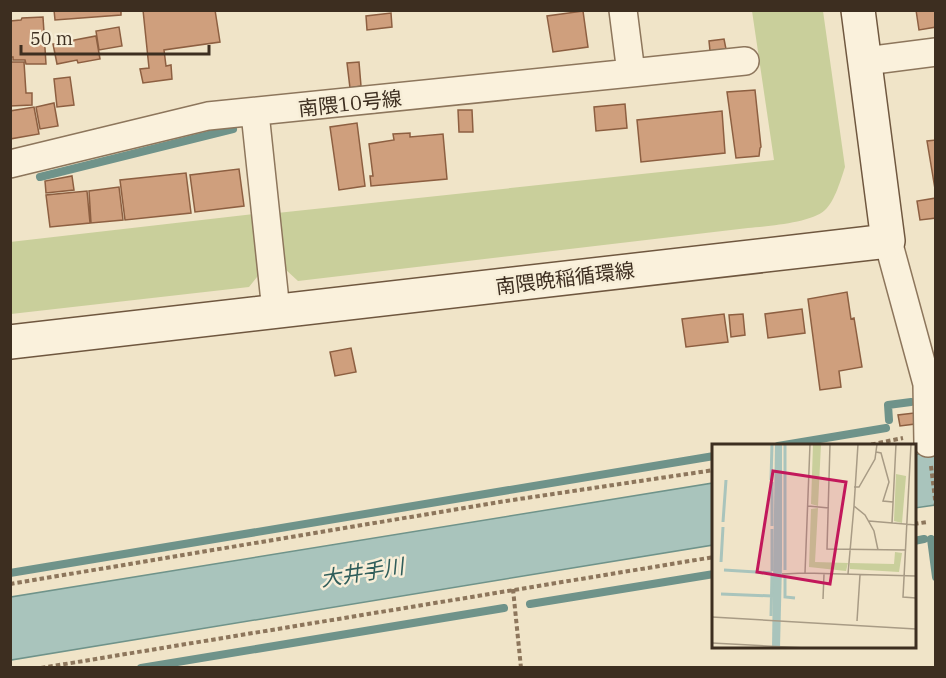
<svg xmlns="http://www.w3.org/2000/svg" width="946" height="678" font-family="'IBM Plex Serif','Noto Sans JP',serif">
<rect width="100%" height="100%" fill="#f0e4c8"/>
<path fill="#c9cf9b" d="M752,11H823L845,167C841,179 835,201 825,210C811,223 768,226 748,228L298,281L285,269L277,213L774,160Z
M254,214L261,272L249,287L11,314L10,242Z"/>
<path fill="#a9c4bc" stroke="#6f938a" stroke-width="1.5" d="M935,450V505L915,508V455Z
M713,483V545L11,660V597Z"/>
<g fill="none" stroke-linecap="round" stroke-linejoin="round">
<path stroke="#6f938a" stroke-width="8" d="M40,177L233,129
M889,420L888,405L911,402
M778,446L886,428
M931,539L936,577
M914,541L924,539
M10,573L714,456
M530,604L714,574
M141,668L504,608"/>
</g>
<path fill="#cf9f7d" stroke="#8d5f41" stroke-width="1.5" d="M54,10H121V15L55,20Z
M143,10H215L220,42L164,50L166,66L171,65L172,79L143,83L140,69L149,68Z
M916,10H936V27L919,30Z
M583,11L588,47L553,52L547,16Z
M391,13L392,27L367,30L366,16Z
M43,17L46,64H26L25,60H13V57H10V21L21,20L22,18Z
M119,27L122,46L99,50L96,31Z
M96,36L100,59L78,63L77,60L57,64L53,44Z
M724,39L726,49L710,51L709,41Z
M10,62H24L26,93H32V105L10,106Z
M359,62L361,86L350,88L347,63Z
M70,77L74,105L57,107L54,79Z
M755,90L761,147L760,148L759,156L736,158L727,92Z
M54,103L58,126L40,129L36,107Z
M625,104L627,128L596,131L594,107Z
M34,107L39,134L10,139V111Z
M458,110H472L473,132H459Z
M722,111L725,153L641,162L637,120Z
M357,123L365,186L339,190L330,127Z
M410,133V137L443,134L447,179L371,186L370,176H373L369,144L394,140L393,134Z
M936,140V195L927,141Z
M239,169L244,206L195,212L190,175Z
M186,173L191,213L125,220L120,180Z
M72,176L74,190L46,193L45,181Z
M119,187L123,220L91,223L89,191Z
M87,191L90,223L50,227L46,195Z
M936,198V218L920,220L917,201Z
M847,292L851,319L854,318L862,367L839,371L841,387L820,390L808,299Z
M802,309L805,333L768,338L765,314Z
M724,314L728,342L686,347L682,319Z
M743,314L745,335L731,337L729,315Z
M351,348L356,372L335,376L330,352Z
M914,413L915,424L900,426L898,415Z"/>
<g fill="none" stroke-linecap="round" stroke-linejoin="round">
<defs>
<path id="street" d="M866,61L936,52
M631,73L745,61
M255,113L276,311
M10,164L208,116L631,73L623,10
M888,241L927,384L928,443"/>
<path id="secondary" d="M10,342L888,241L858,10"/>
</defs>
<use href="#street" stroke="#8d765c" stroke-width="30"/>
<use href="#secondary" stroke="#6f573f" stroke-width="36"/>
<path stroke="#8d765c" stroke-width="4" stroke-dasharray="4.5 3" stroke-linecap="butt" d="M864,446L903,438
M931,466L936,507
M914,524L927,522
M10,584L506,501L714,470
M513,589L521,668
M41,668L714,557"/>
<use href="#street" stroke="#faf1dc" stroke-width="27"/>
<use href="#secondary" stroke="#faf1dc" stroke-width="33"/>
</g>
<g text-anchor="middle" dominant-baseline="central" stroke-width="5" stroke-linejoin="round" paint-order="stroke">
<g font-size="20" fill="#3d2e20" stroke="#f7eed8">
<text transform="translate(350 103) rotate(-6)">南隈10号線</text>
<text transform="translate(565 278) rotate(-7)">南隈晩稲循環線</text>
</g>
<g font-size="21" font-style="italic" fill="#2f5d5a" stroke="#f7eed8">
<text transform="translate(362 572) rotate(-9)">大井手川</text>
</g>
</g>
<g transform="translate(712 444)">
<rect width="204" height="204" fill="#f0e4c8"/>
<path d="M101,0H109L106,62L99,60ZM184,30L194,32L190,79L182,77ZM106,64L103,118L136,119L134,127L97,123L99,65ZM183,108L190,109L187,128L138,125V119L182,120Z" fill="#c9cf9b"/>
<path d="M63,0H70V121L68,204H60Z" fill="#a9c4bc"/>
<path fill="none" stroke="#a9c4bc" stroke-width="3" d="M59,36L60,0M60,38V82M11,78L14,36M60,85V127M9,118L11,83M12,126L60,129M73,126V0M73,133V153L83,154M9,150L60,152M59,172L60,131"/>
<path fill="none" stroke="#a89b85" stroke-width="1.5" d="M98,0L93,129L204,132M118,0L115,105L193,106M146,0L142,62L153,71L162,87L166,106M199,0L191,153L204,154M164,8L169,9L177,38L171,57L181,58M142,43H147L163,15L165,0M96,62L117,64M157,77L204,81M180,79L184,0M70,130L93,129M136,130L142,62M111,155L112,130M0,173L204,185M145,177L148,131M0,199L94,204"/>
<path fill="#c2185b" fill-opacity="0.15" stroke="#c2185b" stroke-width="3" d="M61,27L134,38L118,140L45,128Z"/>
<rect width="204" height="204" fill="none" stroke="#3d2e20" stroke-width="3"/>
</g>
<rect width="946" height="678" fill="none" stroke="#3d2e20" stroke-width="24"/>
<path d="M21 45v9h188v-9" fill="none" stroke="#3d2e20" stroke-width="3"/>
<text x="30" y="45" font-size="18" fill="#3d2e20" stroke="#f7eed8" stroke-width="4.5" paint-order="stroke">50 m</text>
</svg>
